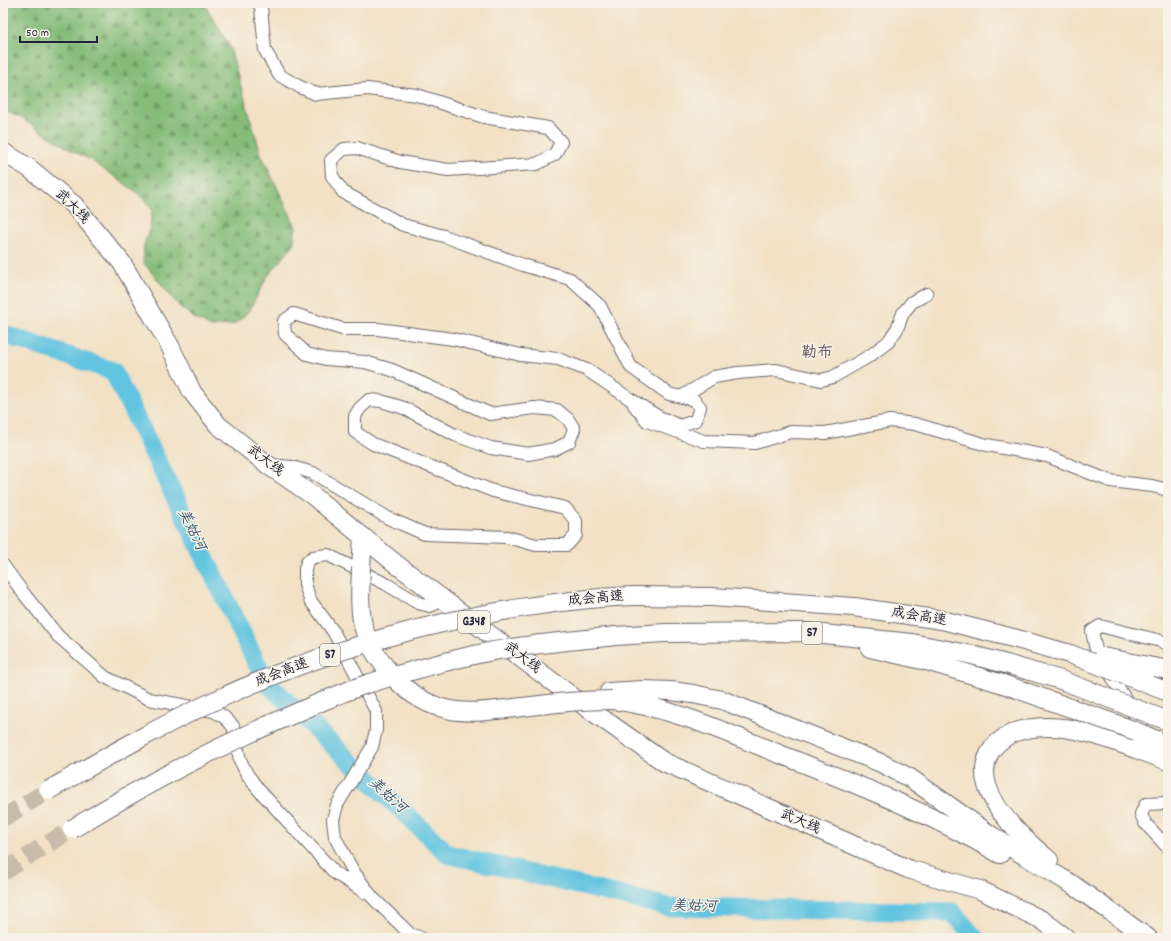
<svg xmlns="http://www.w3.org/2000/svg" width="1171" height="941" font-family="Dekko,'LXGW WenKai TC',sans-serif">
<defs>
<pattern id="forest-firs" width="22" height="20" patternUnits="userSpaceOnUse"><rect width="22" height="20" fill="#84bc78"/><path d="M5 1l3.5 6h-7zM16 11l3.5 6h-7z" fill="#6c9864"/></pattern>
</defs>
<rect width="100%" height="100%" fill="#f7f3e8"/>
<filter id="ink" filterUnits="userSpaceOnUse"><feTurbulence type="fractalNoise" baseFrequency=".025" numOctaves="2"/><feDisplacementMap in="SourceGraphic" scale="8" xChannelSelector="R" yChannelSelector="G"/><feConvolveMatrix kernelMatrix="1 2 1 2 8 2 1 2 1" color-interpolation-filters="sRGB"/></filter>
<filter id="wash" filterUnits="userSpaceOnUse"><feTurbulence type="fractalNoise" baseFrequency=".012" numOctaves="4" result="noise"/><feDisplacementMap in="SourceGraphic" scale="16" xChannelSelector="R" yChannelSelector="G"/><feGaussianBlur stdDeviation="0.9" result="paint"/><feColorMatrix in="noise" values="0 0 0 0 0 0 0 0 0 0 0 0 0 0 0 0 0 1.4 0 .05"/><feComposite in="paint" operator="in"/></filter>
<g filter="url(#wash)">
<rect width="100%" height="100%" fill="#f2e1c5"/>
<path fill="url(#forest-firs)" stroke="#536f5a" d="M3,3H204L229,45L261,154L296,227L293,246L267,277L249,311L235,324L212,327L194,318L180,307L143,262L144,245L150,227L152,209L138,193L89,159L71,150L19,117L3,110Z"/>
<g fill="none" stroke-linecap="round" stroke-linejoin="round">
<path stroke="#62c4e0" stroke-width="19" d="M3,334L113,371L266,682L448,854L669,907L952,912L975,938"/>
</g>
</g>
<g filter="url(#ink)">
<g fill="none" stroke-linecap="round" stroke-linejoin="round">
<path stroke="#c8bba9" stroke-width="18" stroke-dasharray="18 9" stroke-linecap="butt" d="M3,818L49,790
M3,872L72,829"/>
<defs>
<path id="minor" d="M258,3L261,7L265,50L279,75L300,87L316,94L367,89L417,95L484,117L548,128L561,142L555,154L537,164L448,170L400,162L357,148L344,149L331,160L332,176L343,192L403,225L444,236L523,265L570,279L600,306L631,367L669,394L694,400L700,407L696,420L680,426L659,417L630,399L587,370L558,359L521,355L453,339L378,329H342L294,314L284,321L285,334L307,354L326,359L365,362L392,370L490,414L534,408L557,410L568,419L574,429L569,442L555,449L528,454L491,448L455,435L404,408L381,401L369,400L360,408L355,416V432L373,444L493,491L565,508L576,521V535L567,545H536L507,537L425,534L388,518L313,473L292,467L270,465
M681,397L714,377L738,373L776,370L821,380L833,377L871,355L888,342L897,329L903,313L912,302L927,294
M634,405L647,421L704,441L755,443L790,432L825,433L890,421L915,424L987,445L1047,456L1110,481L1152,486L1168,490
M3,565L24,594L58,636L105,677L149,699L214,711L224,717L233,726L240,760L247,774L258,789L335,873L366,893
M1147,736L1096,650L1092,631L1100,626L1161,641L1168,645
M1168,803L1146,804L1141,814L1145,823L1168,848
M421,938L410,934L372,897L353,871L335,837L333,820L337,805L372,747L376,730V711L333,631L310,600L305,584V570L307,562L313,557L328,555L386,584L418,603L430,606L437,603L441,598"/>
<path id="highway" d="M3,152L29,168L74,205L122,263L170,346L192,392L218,425L268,465L312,495L396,564L586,707L664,762L908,869L980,890L1042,920L1066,938
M361,568L363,537
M635,596L712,597L854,607L942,620L1013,638
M615,636L665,633L803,632L912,643L968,654L1006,664
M870,648L926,661L1003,684
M1153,667L1168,670
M609,692L643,690L671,691L693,694L722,700L881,763L910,778L992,836L1073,885L1148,938
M612,700C672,707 727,733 782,755C856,784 930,813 1000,854
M1049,860C1022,838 964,787 993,748C1006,732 1028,727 1048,727C1078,727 1108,739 1136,749"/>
</defs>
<use href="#minor" stroke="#6b656b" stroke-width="14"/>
<use href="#highway" stroke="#6b656b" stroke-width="20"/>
<use href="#minor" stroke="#fff" stroke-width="12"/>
<use href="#highway" stroke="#fff" stroke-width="18"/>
<defs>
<path id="highway-bridge" d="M361,568C359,616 358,637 392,675C405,690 420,701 439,707C466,716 496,710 523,707C553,703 582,700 612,700
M1013,638L1070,654L1168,692
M1103,657L1153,667
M1006,664L1061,680L1168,721
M1003,684L1133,730L1168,745
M1136,749L1168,761
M49,790C103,759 156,728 212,702C310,656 414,625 520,608C559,602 596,597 635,596
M72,829C139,788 208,751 280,720C310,707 339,693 370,683C407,672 445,661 483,653C527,644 571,641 615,636"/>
</defs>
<use href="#highway-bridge" stroke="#6b656b" stroke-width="20" stroke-linecap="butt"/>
<use href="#highway-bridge" stroke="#fff" stroke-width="18"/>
</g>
</g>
<g text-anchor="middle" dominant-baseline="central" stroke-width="3" stroke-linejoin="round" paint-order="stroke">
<g fill="#f7f3e8" stroke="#62616f" stroke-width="1">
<rect x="458" y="611" width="32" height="22" rx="3"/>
<rect x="802" y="622" width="20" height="22" rx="3"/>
<rect x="320" y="644" width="20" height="22" rx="3"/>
</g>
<g font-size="13" font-weight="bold" fill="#22223b">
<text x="474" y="622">G348</text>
<text x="812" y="633">S7</text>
<text x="330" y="655">S7</text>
</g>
<g font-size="14" fill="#22223b" stroke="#f7f3e8">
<text transform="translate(72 207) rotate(45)">武大线</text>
<text transform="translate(265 461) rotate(37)">武大线</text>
<text transform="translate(596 599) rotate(-5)">成会高速</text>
<text transform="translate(919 617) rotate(9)">成会高速</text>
<text transform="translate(522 658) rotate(37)">武大线</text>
<text transform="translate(282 673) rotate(-21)">成会高速</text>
<text transform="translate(800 822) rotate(24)">武大线</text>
</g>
<g font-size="15" font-style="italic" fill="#35536d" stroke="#f7f3e8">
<text transform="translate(191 530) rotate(64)">美姑河</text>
<text transform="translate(387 796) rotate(43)">美姑河</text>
<text transform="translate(694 907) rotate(2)">美姑河</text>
</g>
<g font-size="16" fill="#67525a" stroke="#f7f3e8">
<text x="817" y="353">勒布</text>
</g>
</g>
<rect width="1171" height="941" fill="none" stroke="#f7f3e8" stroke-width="16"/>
<path d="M20 36v6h77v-6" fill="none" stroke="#22223b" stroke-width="2"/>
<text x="26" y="36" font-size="12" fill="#22223b" stroke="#f7f3e8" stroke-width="3" paint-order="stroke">50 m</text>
</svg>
